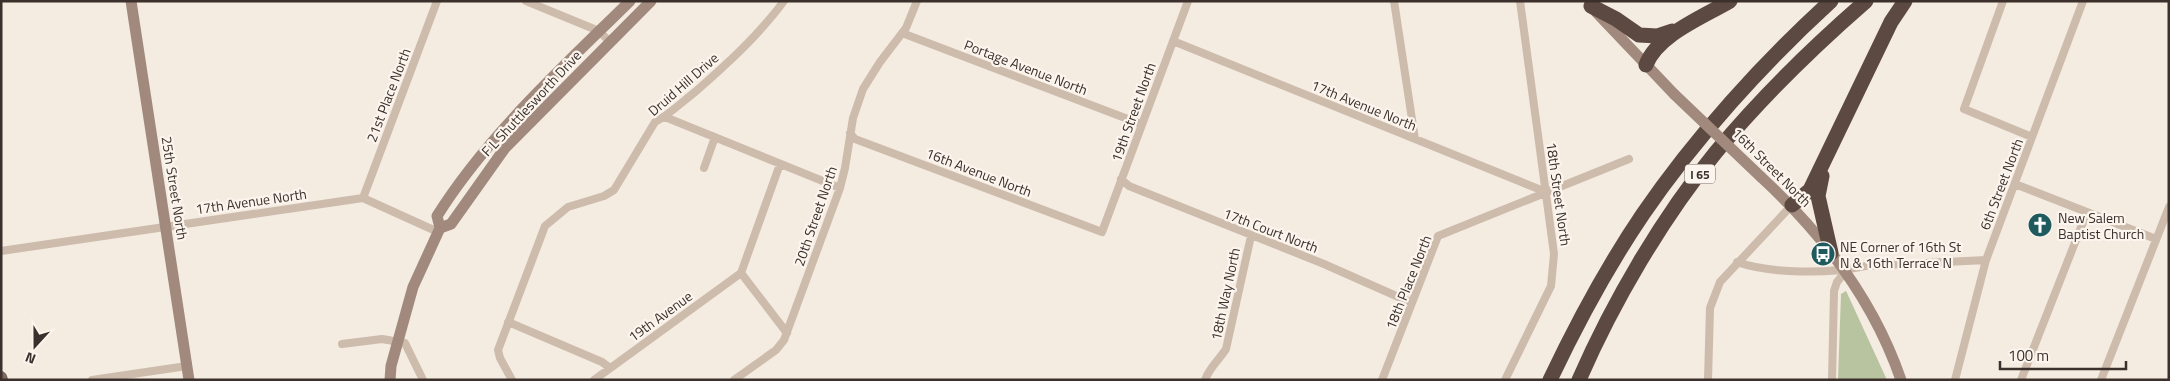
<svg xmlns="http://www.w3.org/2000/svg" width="2170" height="381" font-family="'Titillium Web',sans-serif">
<rect width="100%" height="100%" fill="#f4ebe1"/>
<path fill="#b8c4a0" d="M1846,291L1847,293L1887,380H1838L1841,294Z"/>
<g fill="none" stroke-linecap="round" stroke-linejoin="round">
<path stroke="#cdbbac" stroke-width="8" d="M526,1L599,31L610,42
M1394,1L1415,139
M2003,1L1964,109L2032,137
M902,33L1141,124
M1173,41L1546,192
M665,117L840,188
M850,133L855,139L1102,232L1188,1
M780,164L741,273L787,333
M704,168L715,137
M1121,179L1129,186L1324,264L1412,303
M2015,184L2156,239
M363,198L437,1
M1,251L363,198L438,232
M1737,262C1771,274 1830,274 1865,266L1986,260
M508,322L602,362L610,368
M342,344L382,339L405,343L423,380
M92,380L187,366
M512,380L500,358L498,350L545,226L568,207L604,196L614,190L655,122C670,114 682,102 695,92C726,65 759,35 784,1
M594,380L741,273
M734,380L776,350L784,340L840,188L845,168L853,118L863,89L880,62L906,28L917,1
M1205,380C1209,368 1219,360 1226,349L1251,236
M1382,380L1438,236L1629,159
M1505,380L1551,286L1554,254L1520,1
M1708,380L1710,308L1720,282L1792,205
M1832,380L1834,291L1837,282L1846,271
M1955,380L1986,260L2083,1
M2021,380L2087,212
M2101,380L2169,207"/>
<path stroke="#a18a7d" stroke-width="11" d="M131,1L189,380
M1596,12L1674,94
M1761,177C1822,233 1874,301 1901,380
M440,228L451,224L505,148L651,1
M390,380L391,366L413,287L440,228L437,216C487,136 562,68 630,1"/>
<path stroke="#7d675c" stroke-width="12" d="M1,377L2,380"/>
<path stroke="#5c4a42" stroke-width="15" d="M1591,6L1616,19L1639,35L1657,36L1672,31
M1646,65C1657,35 1703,17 1730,1
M1822,176L1818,196L1831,253
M1792,205L1810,190L1891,22L1905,1
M1550,380C1577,323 1607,267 1643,214C1695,138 1763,63 1831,1
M1579,380C1613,302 1662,218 1716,152C1761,98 1813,47 1866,1"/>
<path stroke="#a18a7d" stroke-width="11" d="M1674,94L1761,177"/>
</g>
<defs>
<symbol id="church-disc" viewBox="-11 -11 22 22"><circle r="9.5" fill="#1f5a5e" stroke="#fbf5ee"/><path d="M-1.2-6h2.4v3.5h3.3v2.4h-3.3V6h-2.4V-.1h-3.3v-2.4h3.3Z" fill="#fff"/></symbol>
<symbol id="bus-disc" viewBox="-11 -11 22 22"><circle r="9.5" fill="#1f5a5e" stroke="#fbf5ee"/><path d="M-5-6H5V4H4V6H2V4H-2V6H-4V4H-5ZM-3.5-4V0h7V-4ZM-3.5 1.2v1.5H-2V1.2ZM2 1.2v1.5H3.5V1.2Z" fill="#fff"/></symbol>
</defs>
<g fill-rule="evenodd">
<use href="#church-disc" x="2026" y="211" width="28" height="28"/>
<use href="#bus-disc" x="1809" y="240" width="28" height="28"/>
</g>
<g text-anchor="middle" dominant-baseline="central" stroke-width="4.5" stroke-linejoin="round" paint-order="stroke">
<rect fill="#fbf5ee" stroke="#756b66" stroke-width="1" x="1685" y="164.5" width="30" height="19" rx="4"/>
<g font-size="12" font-weight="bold" fill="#3b302b">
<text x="1700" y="174">I 65</text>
</g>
<g font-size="14" fill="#3b302b" stroke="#fbf5ee">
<text transform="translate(1026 67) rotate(21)">Portage Avenue North</text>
<text transform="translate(683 84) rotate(-41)">Druid Hill Drive</text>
<text transform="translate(388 95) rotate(-69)">21st Place North</text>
<text transform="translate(531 103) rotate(-47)">F L Shuttlesworth Drive</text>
<text transform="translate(1364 105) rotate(22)">17th Avenue North</text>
<text transform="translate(1133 112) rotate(-70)">19th Street North</text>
<text transform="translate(1772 167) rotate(45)">16th Street North</text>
<text transform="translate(979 172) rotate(21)">16th Avenue North</text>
<text transform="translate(2001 184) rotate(-69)">6th Street North</text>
<text transform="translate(175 188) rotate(81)">25th Street North</text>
<text transform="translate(1559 194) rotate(82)">18th Street North</text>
<text transform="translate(251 201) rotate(-8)">17th Avenue North</text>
<text transform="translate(815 216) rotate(-71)">20th Street North</text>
<text transform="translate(1271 230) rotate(21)">17th Court North</text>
<text transform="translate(1408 282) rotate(-68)">18th Place North</text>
<text transform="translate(1225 294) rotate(-78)">18th Way North</text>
<text transform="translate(660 316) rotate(-36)">19th Avenue</text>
</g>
<g font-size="14" fill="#3b302b" stroke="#fbf5ee" text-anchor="start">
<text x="2058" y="217">New Salem<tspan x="2058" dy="16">Baptist Church</tspan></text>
<text x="1840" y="246">NE Corner of 16th St<tspan x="1840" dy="16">N &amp; 16th Terrace N</tspan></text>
</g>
</g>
<rect width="2170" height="381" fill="none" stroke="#3b302b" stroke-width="5"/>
<g transform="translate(35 346) rotate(201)" stroke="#fbf5ee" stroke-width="4" paint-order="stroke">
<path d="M0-4L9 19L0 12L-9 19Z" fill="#3b302b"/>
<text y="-8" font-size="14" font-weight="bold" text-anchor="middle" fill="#3b302b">N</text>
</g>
<path d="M2000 361v8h126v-8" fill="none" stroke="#3b302b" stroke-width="2.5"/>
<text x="2008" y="361" font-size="15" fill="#3b302b" stroke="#fbf5ee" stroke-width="4" paint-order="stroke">100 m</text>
</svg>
